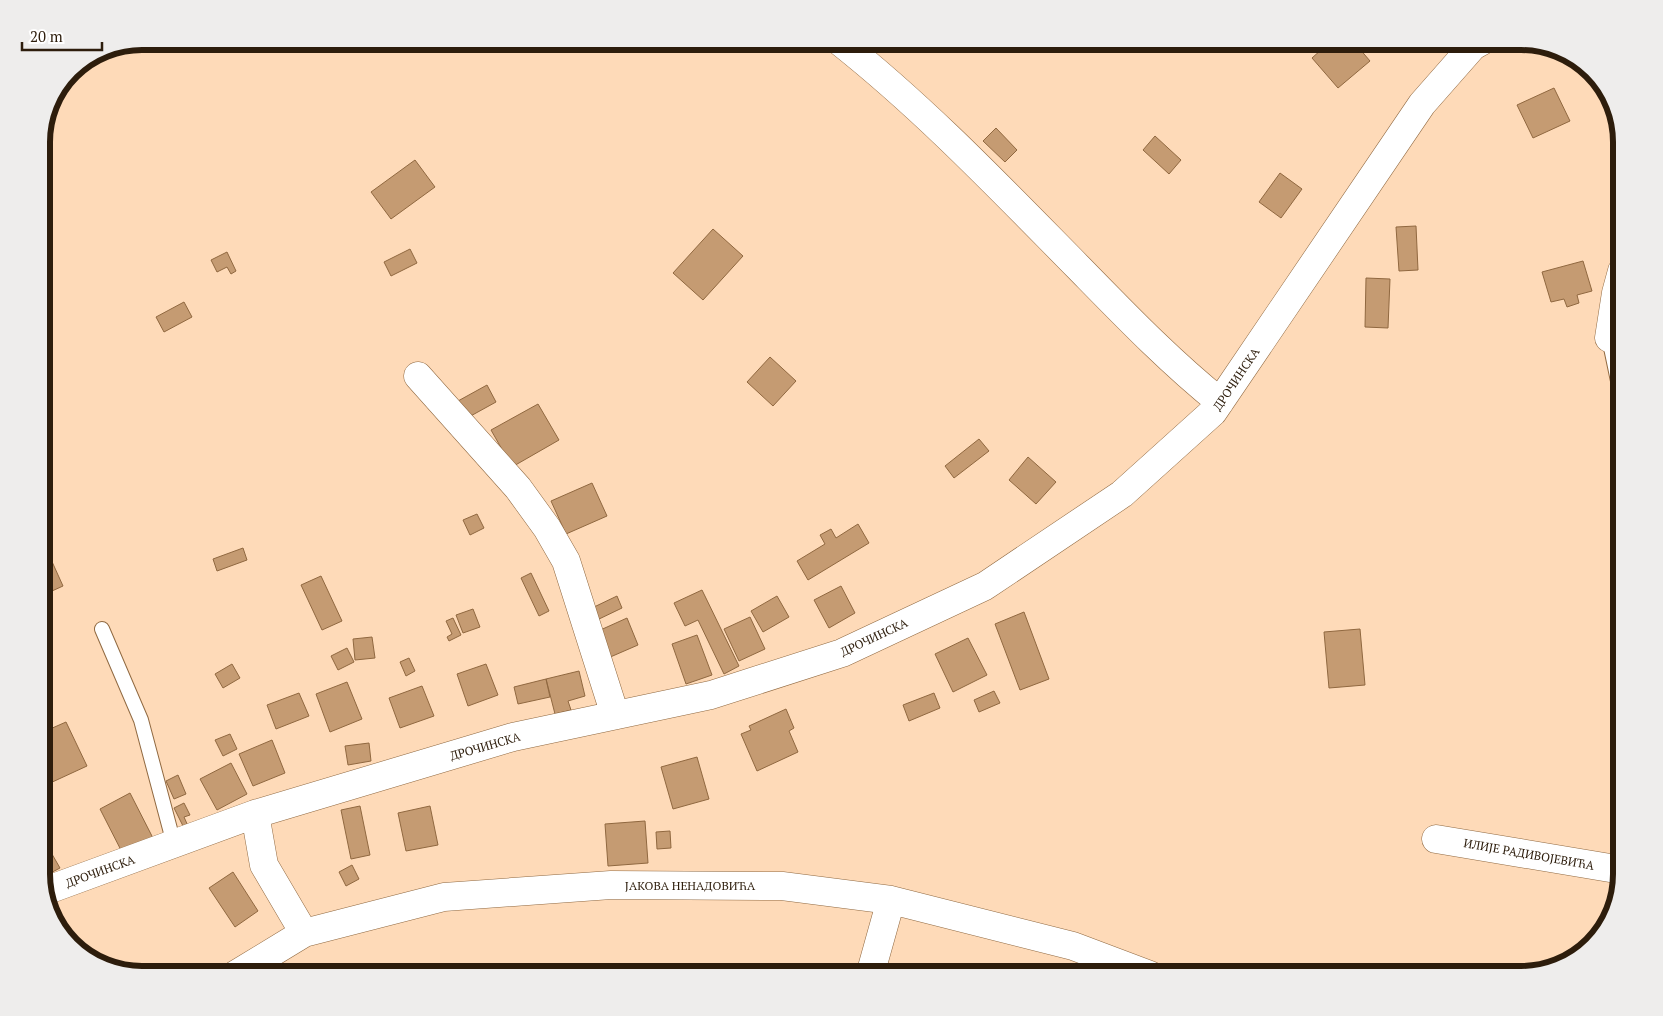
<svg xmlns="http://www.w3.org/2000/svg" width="1663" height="1016" font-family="'PT Serif',serif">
<rect width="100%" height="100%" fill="#fedab8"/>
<path fill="#c59b72" stroke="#906840" d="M1331,41H1353L1370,61L1338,88L1312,58Z
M1554,88L1570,121L1533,138L1517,105Z
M996,128L1017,150L1005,162L983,141Z
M1155,136L1181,160L1169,174L1143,150Z
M415,160L435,187L391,219L371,192Z
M1280,173L1302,189L1281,218L1259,202Z
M1416,226L1418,270L1399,271L1396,227Z
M713,229L743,256L703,300L673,273Z
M410,249L417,263L391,276L384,262Z
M227,252L236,271L231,274L227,267L217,272L211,260Z
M1583,261L1592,291L1577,295L1579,303L1567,307L1564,299L1551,302L1542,272Z
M1366,278L1390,279L1388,328L1365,327Z
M184,302L192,317L164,332L156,317Z
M770,357L796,381L773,406L747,382Z
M487,385L496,402L467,418L458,401Z
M538,404L559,440L512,467L491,430Z
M979,439L989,451L954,478L945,466Z
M1028,457L1056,482L1036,504L1009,480Z
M592,483L607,516L566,534L551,501Z
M477,514L484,528L470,535L463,520Z
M858,524L869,543L808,580L797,561L825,544L820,535L831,529L836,538Z
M243,548L247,560L217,571L213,559Z
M49,555L63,586L41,596V558Z
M531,573L549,611L539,616L521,578Z
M321,576L342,621L322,630L301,585Z
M841,586L855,613L829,628L814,600Z
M702,590L739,666L724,674L698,620L685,626L674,603Z
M617,596L622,608L597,620L592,608Z
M777,596L789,617L763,632L751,611Z
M473,609L480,627L463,633L456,615Z
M1024,612L1049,679L1020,690L995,624Z
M750,617L765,649L739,661L724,629Z
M453,618L461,635L449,641L447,637L452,634L446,621Z
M627,618L638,645L608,658L596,632Z
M1360,629L1365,685L1329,688L1324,632Z
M697,635L712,675L686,684L672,644Z
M372,637L375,658L355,660L353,639Z
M968,638L987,675L953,692L935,654Z
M347,648L354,662L338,670L331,656Z
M409,658L415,671L406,676L400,662Z
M232,664L240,678L223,688L215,674Z
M486,664L498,695L468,706L457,674Z
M579,671L585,696L568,701L571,710L555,714L546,679Z
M546,679L550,697L518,704L514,687Z
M347,682L362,719L330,732L316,694Z
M422,686L434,716L400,728L389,698Z
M994,691L1000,703L979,712L974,700Z
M299,693L309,716L276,729L267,705Z
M934,693L940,708L909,721L903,705Z
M786,709L794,728L789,731L798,752L757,771L741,734L751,730L749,726Z
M66,722L87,766L48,784L41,769V733Z
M230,734L237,749L223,756L215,740Z
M272,740L285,773L253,786L239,754Z
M369,743L371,761L348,765L345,746Z
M697,757L709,799L673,809L661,767Z
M231,763L247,794L217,810L200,779Z
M178,775L186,794L174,799L166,781Z
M130,793L155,842L125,858L100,809Z
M184,803L190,815L184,817L188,826L184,828L174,808Z
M360,806L370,855L351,859L341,810Z
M430,806L438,845L406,851L398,813Z
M645,821L648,863L608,866L605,824Z
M670,831L671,848L657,849L656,832Z
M41,835L60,868L41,878Z
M352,865L359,879L346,886L339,872Z
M233,872L258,911L235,927L209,888Z"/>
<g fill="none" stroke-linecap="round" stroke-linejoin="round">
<defs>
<path id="service" d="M1609,338L1622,400
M102,629L141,720L174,844"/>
<path id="minor" d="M839,41C925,109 1001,189 1078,267C1124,314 1169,361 1220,402
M1609,338L1616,293L1622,271
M418,376L518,488L547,528L566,561L615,715
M255,814L264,865L304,933
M1436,839L1622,870
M45,891L255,814L513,737L711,695L842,653L985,586L1122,494L1213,412L1422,104L1473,46L1482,41
M235,975L304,933L444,897L611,885L782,886L891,900L1073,946L1150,975
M870,975L891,900"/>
</defs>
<use href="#service" stroke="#906941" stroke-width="16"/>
<use href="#minor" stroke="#906941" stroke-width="29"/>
<use href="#service" stroke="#fff" stroke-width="14"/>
<use href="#minor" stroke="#fff" stroke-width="28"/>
</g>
<g text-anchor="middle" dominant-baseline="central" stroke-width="4" stroke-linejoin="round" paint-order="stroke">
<g font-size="12" fill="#2d1d0c" stroke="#fff">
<text transform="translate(1236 379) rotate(-56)">ДРОЧИНСКА</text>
<text transform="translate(874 637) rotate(-25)">ДРОЧИНСКА</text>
<text transform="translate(485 746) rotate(-16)">ДРОЧИНСКА</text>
<text transform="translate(1529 854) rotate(10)">ИЛИЈЕ РАДИВОЈЕВИЋА</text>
<text transform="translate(100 871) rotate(-20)">ДРОЧИНСКА</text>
<text x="690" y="885">ЈАКОВА НЕНАДОВИЋА</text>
</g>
</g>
<path d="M0 0H1663V1016H0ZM142 50H1521A92 92 0 0 1 1613 142V874A92 92 0 0 1 1521 966H142A92 92 0 0 1 50 874V142A92 92 0 0 1 142 50Z" fill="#eeedec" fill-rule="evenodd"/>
<path fill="none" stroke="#2d1d0c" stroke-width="6" d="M142 50H1521A92 92 0 0 1 1613 142V874A92 92 0 0 1 1521 966H142A92 92 0 0 1 50 874V142A92 92 0 0 1 142 50Z"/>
<path d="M22 42v8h80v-8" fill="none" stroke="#2d1d0c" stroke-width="2.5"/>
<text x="30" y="42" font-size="15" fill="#2d1d0c" stroke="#ffffff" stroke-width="4" paint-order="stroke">20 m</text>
</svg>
